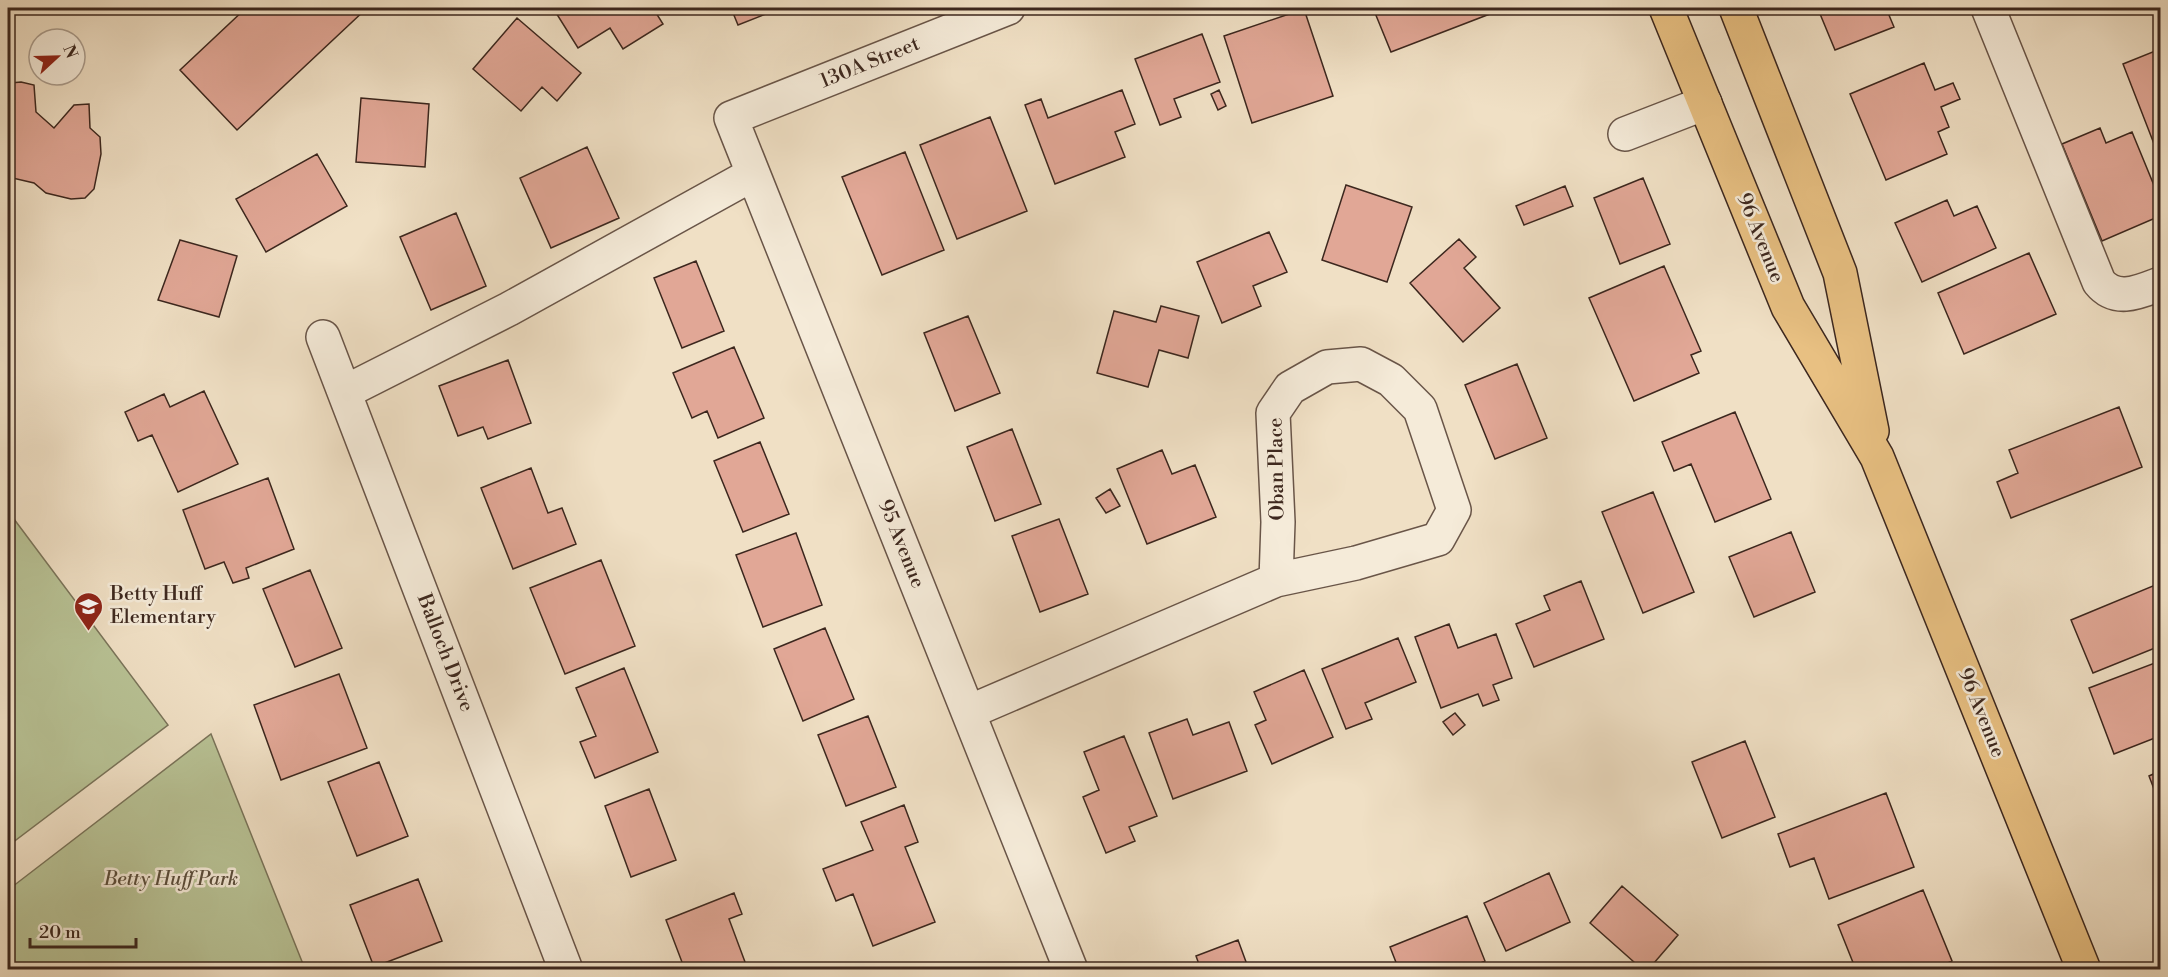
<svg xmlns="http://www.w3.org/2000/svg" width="2168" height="977" font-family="'Libre Bodoni',serif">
<rect width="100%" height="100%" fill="#f0e0c5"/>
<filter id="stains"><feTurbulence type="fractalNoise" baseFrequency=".00333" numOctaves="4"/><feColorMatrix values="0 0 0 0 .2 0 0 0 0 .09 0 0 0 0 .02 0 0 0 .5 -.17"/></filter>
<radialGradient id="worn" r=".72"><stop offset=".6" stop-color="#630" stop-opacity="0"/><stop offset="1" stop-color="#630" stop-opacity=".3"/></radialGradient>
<path fill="#b8c295" stroke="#7a745a" stroke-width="1.5" d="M8,511L168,725L8,846Z
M211,734L305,969H8V890Z"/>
<path fill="#e1a796" stroke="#3c271e" stroke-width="1.5" d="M246,8H367L237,130L180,70Z
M553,8H653L663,24L623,49L610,28L578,48Z
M731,8H781L738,25Z
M1373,8H1493L1495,12L1391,52Z
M1822,8H1886L1894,27L1835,50L1818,9Z
M1304,9L1333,96L1252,123L1224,36Z
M517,18L581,73L557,101L542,87L521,111L473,69Z
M1202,34L1220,82L1174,99L1181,117L1160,125L1135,59Z
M2160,49V147L2156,149L2123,64Z
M1924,63L1935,90L1953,83L1960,99L1941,107L1949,127L1938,132L1947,154L1886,180L1850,94Z
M21,82L34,85L36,112L54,128L74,105L89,104L90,128L100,137L101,154L94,189L85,198L71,199L46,193L34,183L8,177V85L10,83Z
M1122,90L1135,124L1115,132L1125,157L1055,184L1025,105L1041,99L1048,118Z
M1219,90L1226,106L1218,110L1211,94Z
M361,98L429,104L425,167L356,162Z
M990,117L1027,211L957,239L920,145Z
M2100,128L2106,143L2132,132L2160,200V216L2102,241L2062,144Z
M587,147L619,218L551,248L520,178Z
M905,152L944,250L882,275L842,177Z
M317,154L347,206L266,252L236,199Z
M1643,178L1670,244L1620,264L1594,198Z
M1346,185L1412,207L1387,282L1322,260Z
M1565,186L1573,206L1524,225L1516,206Z
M1947,200L1954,216L1977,206L1996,248L1922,282L1895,223Z
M456,213L486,286L431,310L400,237Z
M1269,232L1287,272L1253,286L1261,306L1222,323L1197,262Z
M1459,239L1476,257L1464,268L1500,308L1463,342L1410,283Z
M180,240L237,256L219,317L158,300Z
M2029,253L2056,314L1964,354L1938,293Z
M696,261L724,331L682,348L654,278Z
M1664,266L1701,351L1691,355L1699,373L1634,401L1589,298Z
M1161,306L1199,316L1188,358L1159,350L1148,387L1097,373L1114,311L1156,322Z
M968,316L1000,393L955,411L924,333Z
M734,347L764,418L718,438L707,411L692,418L673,373Z
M508,360L531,423L488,439L483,427L458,436L439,386Z
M1517,364L1547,438L1495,459L1465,385Z
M204,391L238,464L178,492L152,435L138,441L125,412L164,394L170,407Z
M2119,407L2142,467L2011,518L1997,482L2018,473L2009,450Z
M1735,412L1771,499L1715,522L1691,464L1674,471L1662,442Z
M1012,429L1041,504L995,521L967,447Z
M760,442L789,514L743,532L714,461Z
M1162,450L1172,474L1195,465L1216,517L1147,544L1117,469Z
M531,468L548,513L562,508L576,544L513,569L481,488Z
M268,478L294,549L246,568L249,578L233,583L224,562L205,569L183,510Z
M1110,489L1120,506L1106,513L1096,498Z
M1653,492L1694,592L1643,613L1602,512Z
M1059,519L1088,594L1040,612L1012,536Z
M1791,532L1815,592L1754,617L1729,557Z
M796,533L822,605L763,627L736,555Z
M601,560L635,646L565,674L530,588Z
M310,570L342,648L295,667L263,589Z
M1581,581L1604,639L1534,667L1516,624L1550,610L1544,596Z
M2160,583V646L2093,673L2071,620Z
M1449,624L1458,648L1496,634L1512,678L1493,685L1499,700L1483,706L1478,694L1441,708L1415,637Z
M825,628L854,699L803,721L774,649Z
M1398,638L1416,682L1365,703L1372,719L1346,729L1322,669Z
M2160,661V736L2114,754L2089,688Z
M624,668L658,752L595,778L580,742L596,736L576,688Z
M1304,670L1333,737L1272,764L1255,725L1266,720L1254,692Z
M339,674L367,748L281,780L254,705Z
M1455,713L1465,725L1453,735L1443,722Z
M868,716L896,787L846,806L818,735Z
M1187,719L1193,735L1229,722L1247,771L1173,799L1149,733Z
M1124,736L1157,816L1129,827L1135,841L1106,853L1083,797L1099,790L1084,752Z
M1745,741L1775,817L1722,838L1692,762Z
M379,762L408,836L357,856L328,782Z
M2160,771V805L2149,776Z
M649,789L676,860L631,877L605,806Z
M1886,793L1914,867L1829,899L1814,858L1790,867L1778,834Z
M904,805L918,842L905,847L935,922L873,946L853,894L836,901L823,869L873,850L861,822Z
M1549,873L1570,922L1506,951L1484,903Z
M418,879L442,941L374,967L350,905Z
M1622,886L1678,935L1648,970H1643L1590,923Z
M1923,890L1952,961L1933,970H1856L1838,925Z
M734,893L742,914L729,919L748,970H685L666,920Z
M1467,916L1485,961L1465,970H1399L1390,947Z
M1238,940L1249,970H1201L1196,956Z
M1729,963L1732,970H1713Z"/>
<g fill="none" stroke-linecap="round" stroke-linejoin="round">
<defs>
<path id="minor" d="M1008,8L731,118L1071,970
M1988,8L2099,282C2116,303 2139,292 2160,284
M1625,134L1705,103
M323,337L566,970
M345,392L509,309L753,174
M969,712L1276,580L1356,563L1438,539L1454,510L1420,409L1391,380L1361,364L1327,367L1290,388L1273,413L1278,522L1276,580"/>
<path id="major" d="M1666,8L1788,307L1877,457L2084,970
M1736,8L1840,273L1872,431"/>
</defs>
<use href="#minor" stroke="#695548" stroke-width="36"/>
<use href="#major" stroke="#3c271e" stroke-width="36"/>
<use href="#minor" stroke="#f5ebd9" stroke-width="33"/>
<use href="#major" stroke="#e8c082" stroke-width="33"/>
</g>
<defs>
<symbol id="school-pin" viewBox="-11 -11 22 30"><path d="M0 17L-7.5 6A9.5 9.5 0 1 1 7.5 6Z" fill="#8f2418" stroke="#f5ebd9"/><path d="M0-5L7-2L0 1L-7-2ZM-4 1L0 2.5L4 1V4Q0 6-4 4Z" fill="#fff"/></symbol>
</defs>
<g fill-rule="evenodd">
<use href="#school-pin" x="72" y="590" width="33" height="45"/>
</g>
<g text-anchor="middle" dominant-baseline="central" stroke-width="5" stroke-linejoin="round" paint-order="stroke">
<g font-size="20" fill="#3c271e" stroke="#f5ebd9">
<text transform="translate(870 63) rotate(-22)">130A Street</text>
<text transform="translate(1760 238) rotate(68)">96 Avenue</text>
<text transform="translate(1277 469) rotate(-91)">Oban Place</text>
<text transform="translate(901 544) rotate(68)">95 Avenue</text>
<text transform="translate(445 653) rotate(69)">Balloch Drive</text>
<text transform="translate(1981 713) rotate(68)">96 Avenue</text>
</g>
<g font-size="20" fill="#3c271e" stroke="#f5ebd9" text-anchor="start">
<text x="110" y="594">Betty Huff<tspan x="110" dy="23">Elementary</tspan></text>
</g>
<g font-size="20" font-style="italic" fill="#5b4e3c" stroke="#f5ebd9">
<text x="171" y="879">Betty Huff Park</text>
</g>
</g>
<rect width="2168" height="977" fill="none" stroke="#f0e0c5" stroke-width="30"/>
<rect x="9" y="9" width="2150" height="959" fill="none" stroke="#3c271e" stroke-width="3"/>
<rect x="15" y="15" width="2138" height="947" fill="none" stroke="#3c271e" stroke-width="1.5"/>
<g transform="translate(57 57) rotate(68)"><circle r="28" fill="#f5ebd9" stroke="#ab9d8e" stroke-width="1.5"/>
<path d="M0-4.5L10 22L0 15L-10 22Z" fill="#8f2418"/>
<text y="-9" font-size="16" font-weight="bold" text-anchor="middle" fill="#3c271e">N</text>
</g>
<path d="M30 938v9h106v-9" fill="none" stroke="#3c271e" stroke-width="3"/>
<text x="39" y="938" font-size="18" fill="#3c271e" stroke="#f5ebd9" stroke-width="4.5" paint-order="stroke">20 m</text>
<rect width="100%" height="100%" filter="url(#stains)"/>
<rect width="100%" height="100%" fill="url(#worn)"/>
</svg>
